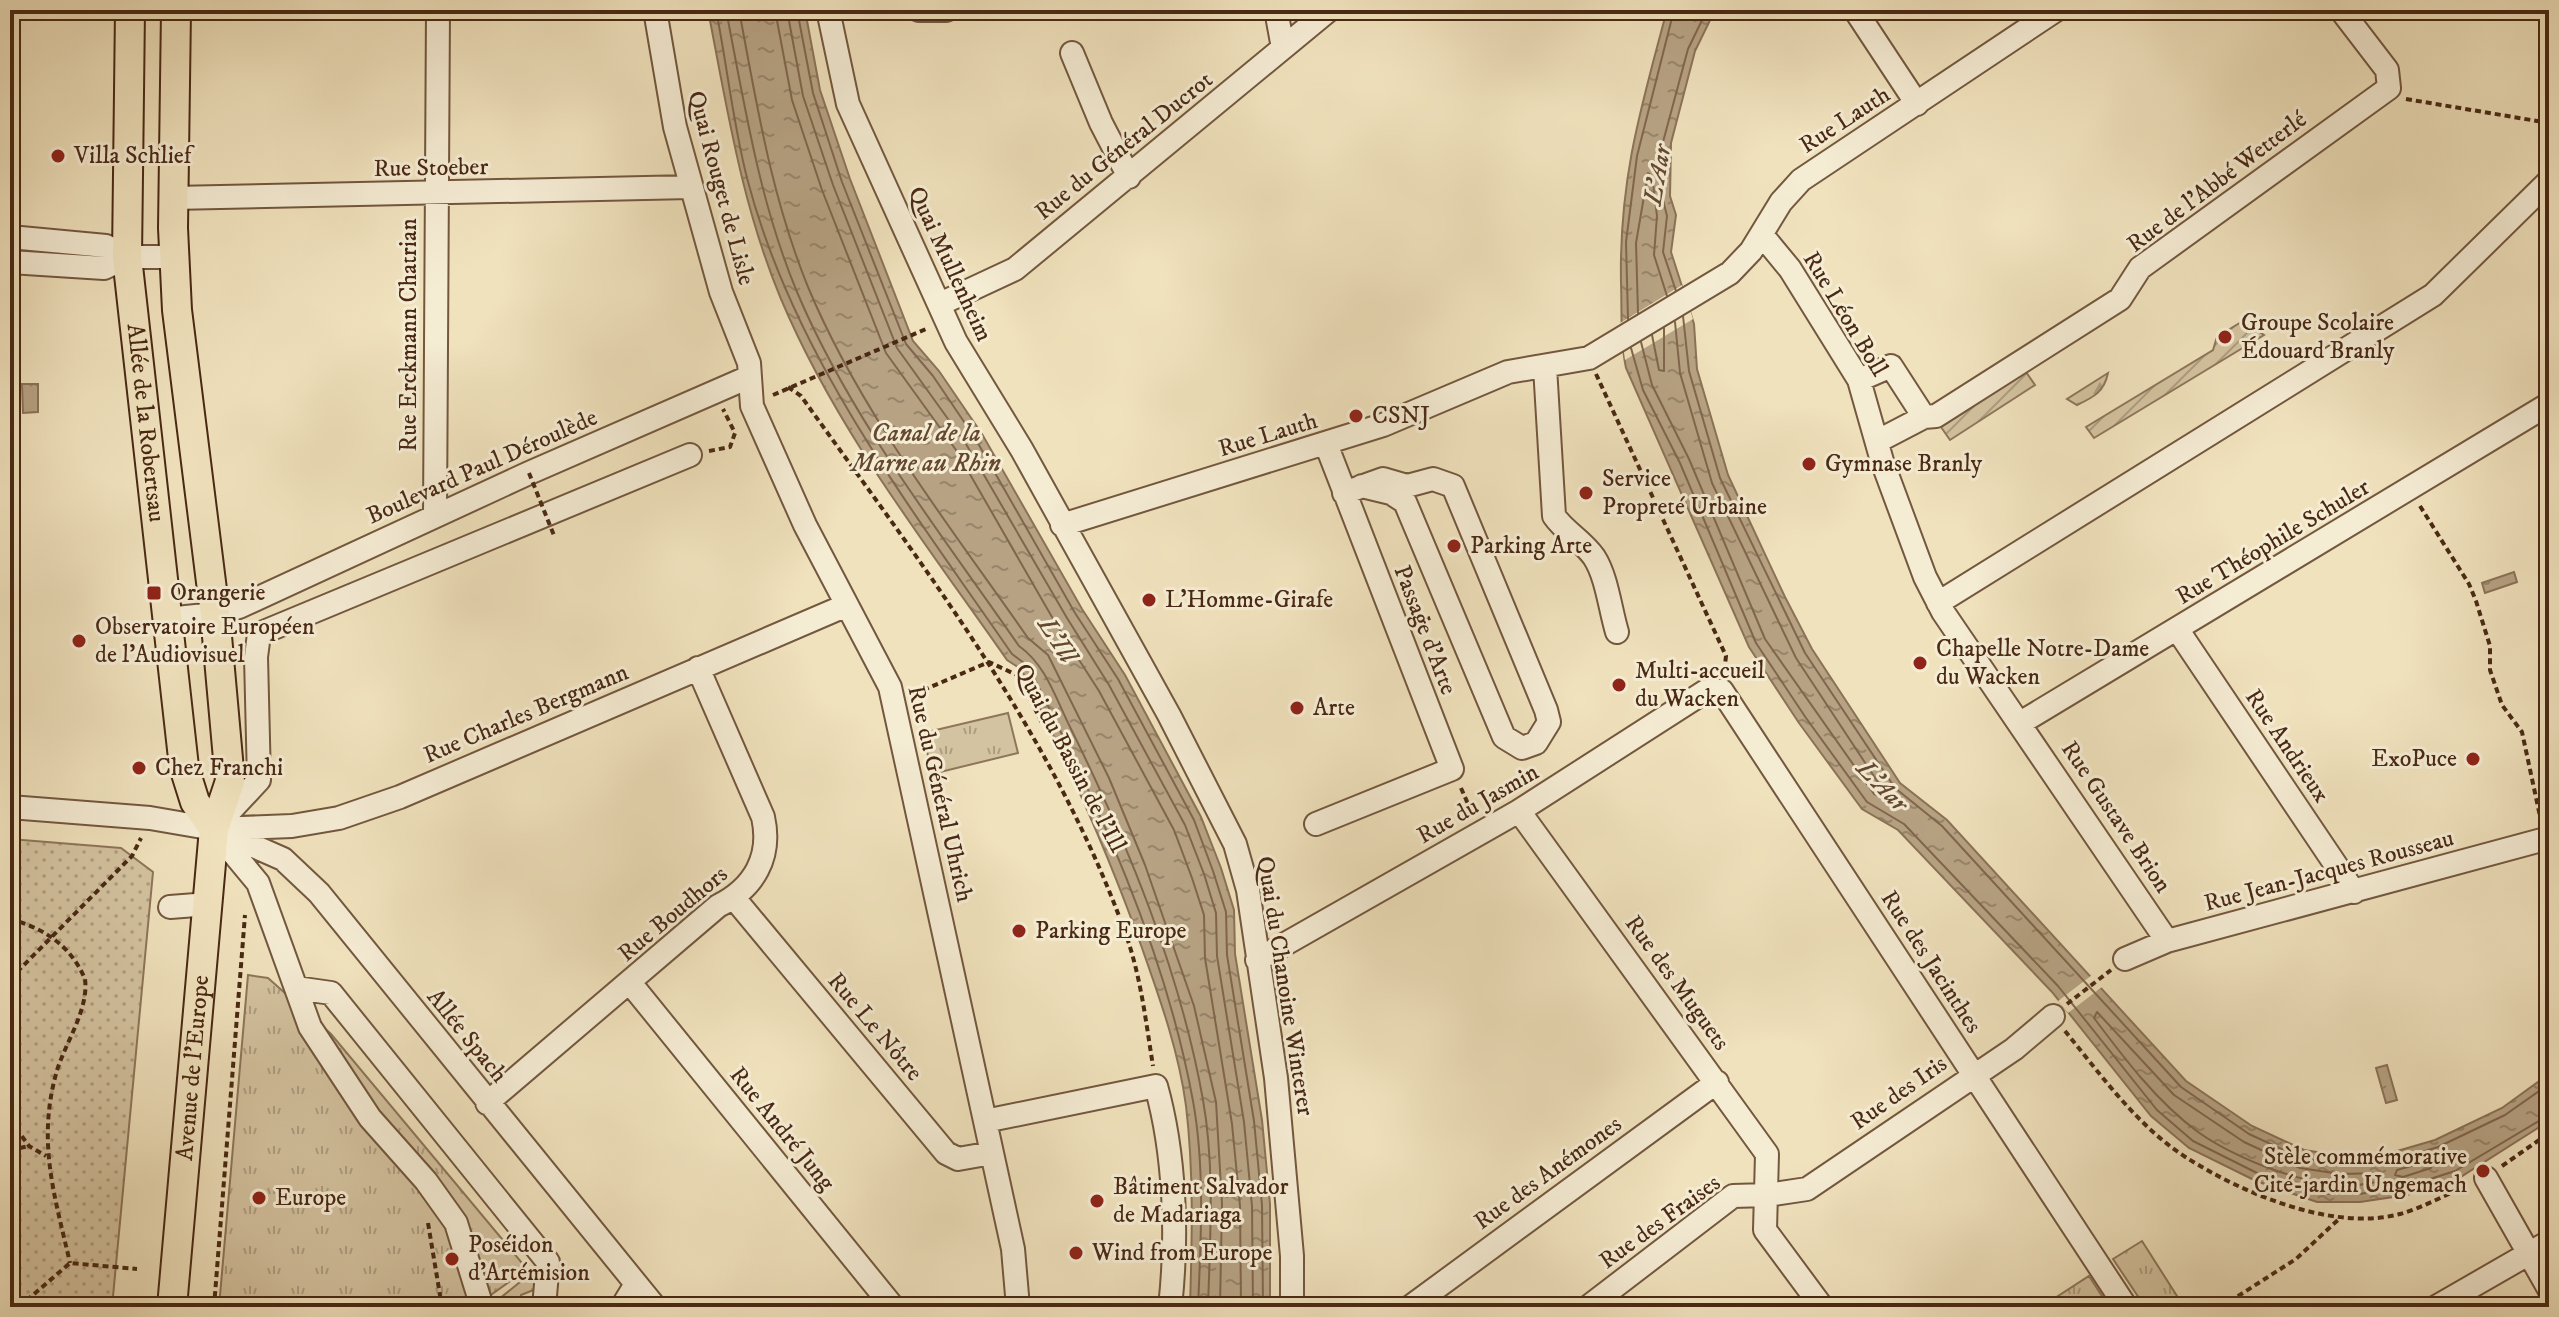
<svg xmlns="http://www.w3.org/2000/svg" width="2559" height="1317" font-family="'IM FELL DW Pica',serif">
<defs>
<pattern id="grass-tufts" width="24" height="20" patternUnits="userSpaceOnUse" patternTransform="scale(2)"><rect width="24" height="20" fill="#d4c3a0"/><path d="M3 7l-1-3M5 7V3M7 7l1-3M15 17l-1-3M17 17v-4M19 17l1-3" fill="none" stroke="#ae9e81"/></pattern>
<pattern id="forest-firs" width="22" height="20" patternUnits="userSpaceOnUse" patternTransform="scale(2)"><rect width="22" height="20" fill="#d4c3a0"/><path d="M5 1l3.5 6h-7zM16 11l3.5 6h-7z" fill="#ae9e81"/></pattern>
<pattern id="park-dots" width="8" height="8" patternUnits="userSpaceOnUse" patternTransform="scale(2)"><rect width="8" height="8" fill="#d4c3a0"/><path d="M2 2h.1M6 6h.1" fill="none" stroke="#ae9e81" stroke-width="1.8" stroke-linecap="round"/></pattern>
<pattern id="garden-furrows" width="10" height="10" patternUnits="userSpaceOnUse" patternTransform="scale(2)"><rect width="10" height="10" fill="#d4c3a0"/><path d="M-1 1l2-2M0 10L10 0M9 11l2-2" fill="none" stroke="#ae9e81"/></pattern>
<pattern id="water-ripples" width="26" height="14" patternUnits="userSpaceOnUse" patternTransform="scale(2)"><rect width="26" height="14" fill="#b7a384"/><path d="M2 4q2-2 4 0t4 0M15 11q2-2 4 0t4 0" fill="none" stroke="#97856b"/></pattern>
</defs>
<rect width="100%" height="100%" fill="#f0e2bd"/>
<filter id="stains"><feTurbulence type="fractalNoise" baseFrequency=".0025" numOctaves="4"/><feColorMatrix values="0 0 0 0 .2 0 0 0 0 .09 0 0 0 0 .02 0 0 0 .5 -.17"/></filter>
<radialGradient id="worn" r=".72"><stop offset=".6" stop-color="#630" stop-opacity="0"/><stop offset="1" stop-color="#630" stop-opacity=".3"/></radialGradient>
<path fill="url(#grass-tufts)" stroke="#8e765a" stroke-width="2" d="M1008,713L1018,753L932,774L923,733Z
M248,975L268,978L331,1034L527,1269L474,1307H219Z
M2142,1241L2184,1307H2145L2113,1259Z
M535,1270L536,1289L521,1295L520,1307H489Z
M2089,1276L2109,1307H2061L2055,1298Z"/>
<path fill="url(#forest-firs)" stroke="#8e765a" stroke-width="2" d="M2108,373C2104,392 2094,397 2077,405L2067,399Z"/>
<path fill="url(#park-dots)" stroke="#8e765a" stroke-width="2" d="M10,839L121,848L153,872L112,1307H10Z"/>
<path fill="url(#garden-furrows)" stroke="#8e765a" stroke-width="2" d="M2243,321L2264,335L2094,438L2086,427L2213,350L2217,337Z
M2026,372L2035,385L1950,440L1941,427Z"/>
<path fill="url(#water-ripples)" stroke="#8b7257" stroke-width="2" d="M708,10H805L820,90L850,179L913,341L939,371L982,434L1082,609L1125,675L1201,817L1221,868L1234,910L1235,954L1262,1120L1270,1204V1307H1190C1192,1240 1194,1173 1186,1106C1179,1052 1160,999 1142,948C1108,852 1067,761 1021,669L1007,660C927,545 836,430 781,299C742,206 727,108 708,10Z
M1667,10H1715L1695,51L1671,143L1670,196L1676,215L1671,252L1694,324L1697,369L1728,475L1785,597L1812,649L1900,783L1947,820L2186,1081L2252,1126L2304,1150L2342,1156L2387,1154L2435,1140L2502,1108L2549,1074V1121L2459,1178L2407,1195L2360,1202H2317L2256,1181L2189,1148L2151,1116L2052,992L1898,830L1862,809L1799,723L1749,647L1626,368C1620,339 1622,311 1621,282C1619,179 1641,107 1667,10Z
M22,384H38V412L23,413Z
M2514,572L2517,582L2485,593L2482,583Z
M2387,1065L2397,1100L2386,1103L2376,1068Z"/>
<path fill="#f0e2bd" d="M1682,285L1693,319L1625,360L1620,323Z
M2092,975L2102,987L2068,1013L2058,1001Z"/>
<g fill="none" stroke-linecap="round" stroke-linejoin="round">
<path stroke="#80664c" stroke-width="2" d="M716,10C727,65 733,123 747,178C793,356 909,505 1012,654L1028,666C1098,804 1165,948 1193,1101C1205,1167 1201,1240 1198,1307
M726,10C745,106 759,201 797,292C851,420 941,533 1019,646C1046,665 1056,699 1070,727C1128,844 1180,971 1203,1100C1215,1167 1210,1240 1208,1307
M739,10C757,105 771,196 808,287C861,414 950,526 1028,638L1048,655L1109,778L1145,865L1194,1006L1216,1102L1222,1204L1220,1307
M775,10L792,100L822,190L886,353L956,450L1056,624L1099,691L1174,830L1192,878L1204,915L1205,958L1232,1124L1240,1206L1241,1307
M787,10L803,96L833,185L897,348L966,444L1067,618L1109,685L1185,825L1204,874L1216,913L1217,956L1244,1122L1252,1206L1253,1307
M797,10L813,93L842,182L906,344L933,376L975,438L1075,613L1118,679L1194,820L1213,871L1226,912L1227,955L1254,1121L1262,1205L1263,1307
M1676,291L1663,252L1667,216L1662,196L1663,142L1688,49L1707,10
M1638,313L1636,243L1648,173L1652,176L1657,216L1654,255L1667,296
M1683,316L1689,371L1720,478L1805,653L1895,788L1942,826L2181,1087L2249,1134L2301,1158L2342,1164L2389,1162L2438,1147L2505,1115L2549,1084
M1628,319L1626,242L1637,156L1674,10
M1652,335L1659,370L1664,371V328
M1641,342L1652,385L1689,459L1765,639L1874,794L1884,798L1885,793L1796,658L1712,483L1680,373L1675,322
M1631,348L1643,390L1680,463L1756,643L1806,718L1867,802L1904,824L2058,986L2157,1110L2193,1141L2259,1174L2318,1194H2359L2405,1187L2455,1171L2549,1115
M2097,1012L2174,1095L2244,1142L2300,1168L2340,1174L2381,1173L2384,1179C2334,1200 2240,1162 2198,1132C2157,1102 2124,1058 2094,1018Z
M2429,1161L2433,1163L2431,1168L2403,1177L2395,1175L2397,1170Z"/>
<defs>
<path id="minor" d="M655,10L675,127L721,292L749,363L752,406L805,525L890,687L1013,1249L1018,1307
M828,10L848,104L956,342L1022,450L1169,715L1235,844L1248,890L1276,1078L1292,1256V1307
M919,10H946
M1276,10L1283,48
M1855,10L1917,104
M1072,53L1101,123L1129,177
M173,198L691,187
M1762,235L1790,269L1859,380L1882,461L1925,577L1943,612L2167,941
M10,237L106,246L127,257
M10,262L104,268L127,257H174
M940,304L1015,269L1329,10
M1545,367L1554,516C1565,532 1582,540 1594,557C1607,577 1610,609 1617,632
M1859,380L1891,366L1924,417
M1878,441L1924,417L1936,416L2120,299L2140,268L2389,88L2387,70L2341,10
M1344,493L1383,479L1407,486L1433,479L1453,486L1546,710L1549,722L1536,743L1522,748L1504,737L1405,502L1391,493L1362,486
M435,516L438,10
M1062,525L1383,425L1508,372L1589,358L1730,273L1751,251L1781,202L1801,180L2056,10
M1938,603L2433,295L2549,181
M167,619L215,614L239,607L529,473L749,377
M2177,629L2354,892
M259,634L690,455
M2022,722L2549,404
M10,807L150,818L214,829L292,826L339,818L400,797L847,605
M1519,811L1767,1154L1765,1230L1822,1307
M1316,824L1452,769L1326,444
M217,825L259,780L256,657L259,634
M214,830L258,883L310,1027L370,1118L426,1181L456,1223L482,1307
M222,832L283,859L319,893L655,1307
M734,898L946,1153L958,1159L992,1153
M170,907L209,904
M2125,959L2167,941L2549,838
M1257,960L1519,811L1706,691H1722L2126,1307
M631,984L893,1307
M296,988L331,993L548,1262L544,1307
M487,1103L718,906C754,888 772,857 763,817L698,668
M985,1121L1156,1086C1175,1154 1178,1236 1170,1307
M2486,1178L2549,1289
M622,1307L636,1284
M1410,1307L1717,1082
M1588,1307L1733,1196L1767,1195L1807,1189L2014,1049L2053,1016
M2436,1307L2549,1242"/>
<g id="major">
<path id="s1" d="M130,10L127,257L184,767L195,802L214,829"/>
<path id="s2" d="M172,1307L214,829L230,781L215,614L177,310L173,228L176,10"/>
</g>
</defs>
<use href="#minor" stroke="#73573e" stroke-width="26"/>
<use href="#major" stroke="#492914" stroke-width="32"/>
<path stroke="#492914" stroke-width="4" stroke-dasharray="6 4" stroke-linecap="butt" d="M2406,99L2549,123
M1596,374L1726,656L1724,673
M788,387L801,396C923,566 1055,736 1126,935C1141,977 1146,1023 1153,1066
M773,395L926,329
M709,451L730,447L735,433L723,409
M2420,506L2469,584L2476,601L2490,646V670L2502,705L2522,732L2541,821
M1415,623L1433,617
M914,694L989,662L1019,676L1043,725
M1461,788L1472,813
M10,919C44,928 71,946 85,979C89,1011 64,1044 56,1074C37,1143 55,1197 70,1263
M10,979L132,856L141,838
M2067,1004L2111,970
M2065,1031C2101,1075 2138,1127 2187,1158C2242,1193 2333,1232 2400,1214C2422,1208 2445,1195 2467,1186
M10,1120L29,1146L46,1156
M10,1150L29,1146
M2502,1166L2549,1133
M428,1223L442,1307
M19,1307L70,1263L137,1269
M214,1307L245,915
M2221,1307L2296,1259L2340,1218"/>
<use href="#minor" stroke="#f5ecd4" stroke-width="22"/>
<use href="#major" stroke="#f0e2bd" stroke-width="28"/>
<path stroke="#492914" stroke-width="4" stroke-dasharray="6 4" stroke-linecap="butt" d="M529,473L555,538"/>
</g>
<g fill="#8f2418" stroke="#f5ecd4" stroke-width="3">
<circle cx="58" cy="156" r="8"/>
<circle cx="2225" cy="337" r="8"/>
<circle cx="1356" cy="416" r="8"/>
<circle cx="1809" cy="464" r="8"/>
<circle cx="1586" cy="493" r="8"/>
<circle cx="1454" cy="546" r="8"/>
<rect x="146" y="585" width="16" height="16" rx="4"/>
<circle cx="1149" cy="600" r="8"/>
<circle cx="79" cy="641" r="8"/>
<circle cx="1920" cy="663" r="8"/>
<circle cx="1619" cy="685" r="8"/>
<circle cx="1297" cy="708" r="8"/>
<circle cx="2473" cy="759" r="8"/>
<circle cx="139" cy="768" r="8"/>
<circle cx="1019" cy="931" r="8"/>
<circle cx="2483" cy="1171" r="8"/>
<circle cx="259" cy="1198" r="8"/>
<circle cx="1097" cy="1201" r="8"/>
<circle cx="1076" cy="1253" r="8"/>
<circle cx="452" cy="1259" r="8"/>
</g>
<g text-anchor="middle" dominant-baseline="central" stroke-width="6" stroke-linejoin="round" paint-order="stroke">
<g font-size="24" fill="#492914" stroke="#f5ecd4">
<text transform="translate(1845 120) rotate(-33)">Rue Lauth</text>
<text transform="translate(1124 146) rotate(-39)">Rue du Général Ducrot</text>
<text transform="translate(431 168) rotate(-1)">Rue Stoeber</text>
<text transform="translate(2217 182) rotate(-37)">Rue de l'Abbé Wetterlé</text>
<text transform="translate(721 188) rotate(75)">Quai Rouget de Lisle</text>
<text transform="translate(950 264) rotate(65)">Quai Mullenheim</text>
<text transform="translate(1845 314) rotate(59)">Rue Léon Boll</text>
<text transform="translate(409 335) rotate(-90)">Rue Erckmann Chatrian</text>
<text stroke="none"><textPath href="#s1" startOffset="414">Allée de la Robertsau</textPath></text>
<text transform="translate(1268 435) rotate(-17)">Rue Lauth</text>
<text transform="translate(482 467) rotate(-24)">Boulevard Paul Déroulède</text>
<text transform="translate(2273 542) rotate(-31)">Rue Théophile Schuler</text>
<text transform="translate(1425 630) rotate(69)">Passage d'Arte</text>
<text transform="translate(526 714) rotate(-23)">Rue Charles Bergmann</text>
<text transform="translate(2287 746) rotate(56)">Rue Andrieux</text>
<text transform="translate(1070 758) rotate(62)">Quai du Bassin de l'Ill</text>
<text transform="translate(940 794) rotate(77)">Rue du Général Uhrich</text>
<text transform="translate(1478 804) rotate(-30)">Rue du Jasmin</text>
<text transform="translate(2116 817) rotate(56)">Rue Gustave Brion</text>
<text transform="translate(2329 871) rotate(-15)">Rue Jean-Jacques Rousseau</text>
<text transform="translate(673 914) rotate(-40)">Rue Boudhors</text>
<text transform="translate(1931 962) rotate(57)">Rue des Jacinthes</text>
<text transform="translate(1677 983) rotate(54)">Rue des Muguets</text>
<text transform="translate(1285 986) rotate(81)">Quai du Chanoine Winterer</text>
<text transform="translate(875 1027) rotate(50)">Rue Le Nôtre</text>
<text transform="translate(467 1036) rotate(51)">Allée Spach</text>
<text stroke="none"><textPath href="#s2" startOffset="240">Avenue de l'Europe</textPath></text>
<text transform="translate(1899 1093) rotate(-35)">Rue des Iris</text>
<text transform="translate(782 1129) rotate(51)">Rue André Jung</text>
<text transform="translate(1548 1173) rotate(-36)">Rue des Anémones</text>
<text transform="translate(1660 1222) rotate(-36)">Rue des Fraises</text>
</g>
<g font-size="24" fill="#492914" stroke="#f5ecd4" text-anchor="start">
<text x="74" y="156">Villa Schlief</text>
<text x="2241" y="323">Groupe Scolaire<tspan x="2241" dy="28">Édouard Branly</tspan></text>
<text x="1372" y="416">CSNJ</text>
<text x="1825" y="464">Gymnase Branly</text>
<text x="1602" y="479">Service<tspan x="1602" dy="28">Propreté Urbaine</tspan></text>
<text x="1470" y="546">Parking Arte</text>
<text x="170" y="593">Orangerie</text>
<text x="1165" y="600">L'Homme-Girafe</text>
<text x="95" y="627">Observatoire Européen<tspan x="95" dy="28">de l’Audiovisuel</tspan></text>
<text x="1936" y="649">Chapelle Notre-Dame<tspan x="1936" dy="28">du Wacken</tspan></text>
<text x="1635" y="671">Multi-accueil<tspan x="1635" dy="28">du Wacken</tspan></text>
<text x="1313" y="708">Arte</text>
<text x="2457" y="759" text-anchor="end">ExoPuce</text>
<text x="155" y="768">Chez Franchi</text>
<text x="1035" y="931">Parking Europe</text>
<text x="2467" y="1157" text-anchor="end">Stèle commémorative<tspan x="2467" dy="28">Cité-jardin Ungemach</tspan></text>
<text x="1113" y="1187">Bâtiment Salvador<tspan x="1113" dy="28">de Madariaga</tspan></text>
<text x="275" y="1198">Europe</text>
<text x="468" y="1245">Poséidon<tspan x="468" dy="28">d'Artémision</tspan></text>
<text x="1092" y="1253">Wind from Europe</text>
</g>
<g font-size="26" font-style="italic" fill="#644830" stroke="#f5ecd4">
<text transform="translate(1658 175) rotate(-80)">L'Aar</text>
<text x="926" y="433">Canal de la<tspan x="926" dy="30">Marne au Rhin</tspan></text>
<text transform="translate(1057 640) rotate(57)">L'Ill</text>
<text transform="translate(1882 786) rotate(46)">L'Aar</text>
</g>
</g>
<rect width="2559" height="1317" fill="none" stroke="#f0e2bd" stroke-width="40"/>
<rect x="12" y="12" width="2535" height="1293" fill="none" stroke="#492914" stroke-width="4"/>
<rect x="20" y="20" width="2519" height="1277" fill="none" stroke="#492914" stroke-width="2"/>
<rect width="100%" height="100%" filter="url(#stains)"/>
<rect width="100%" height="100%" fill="url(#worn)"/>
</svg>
